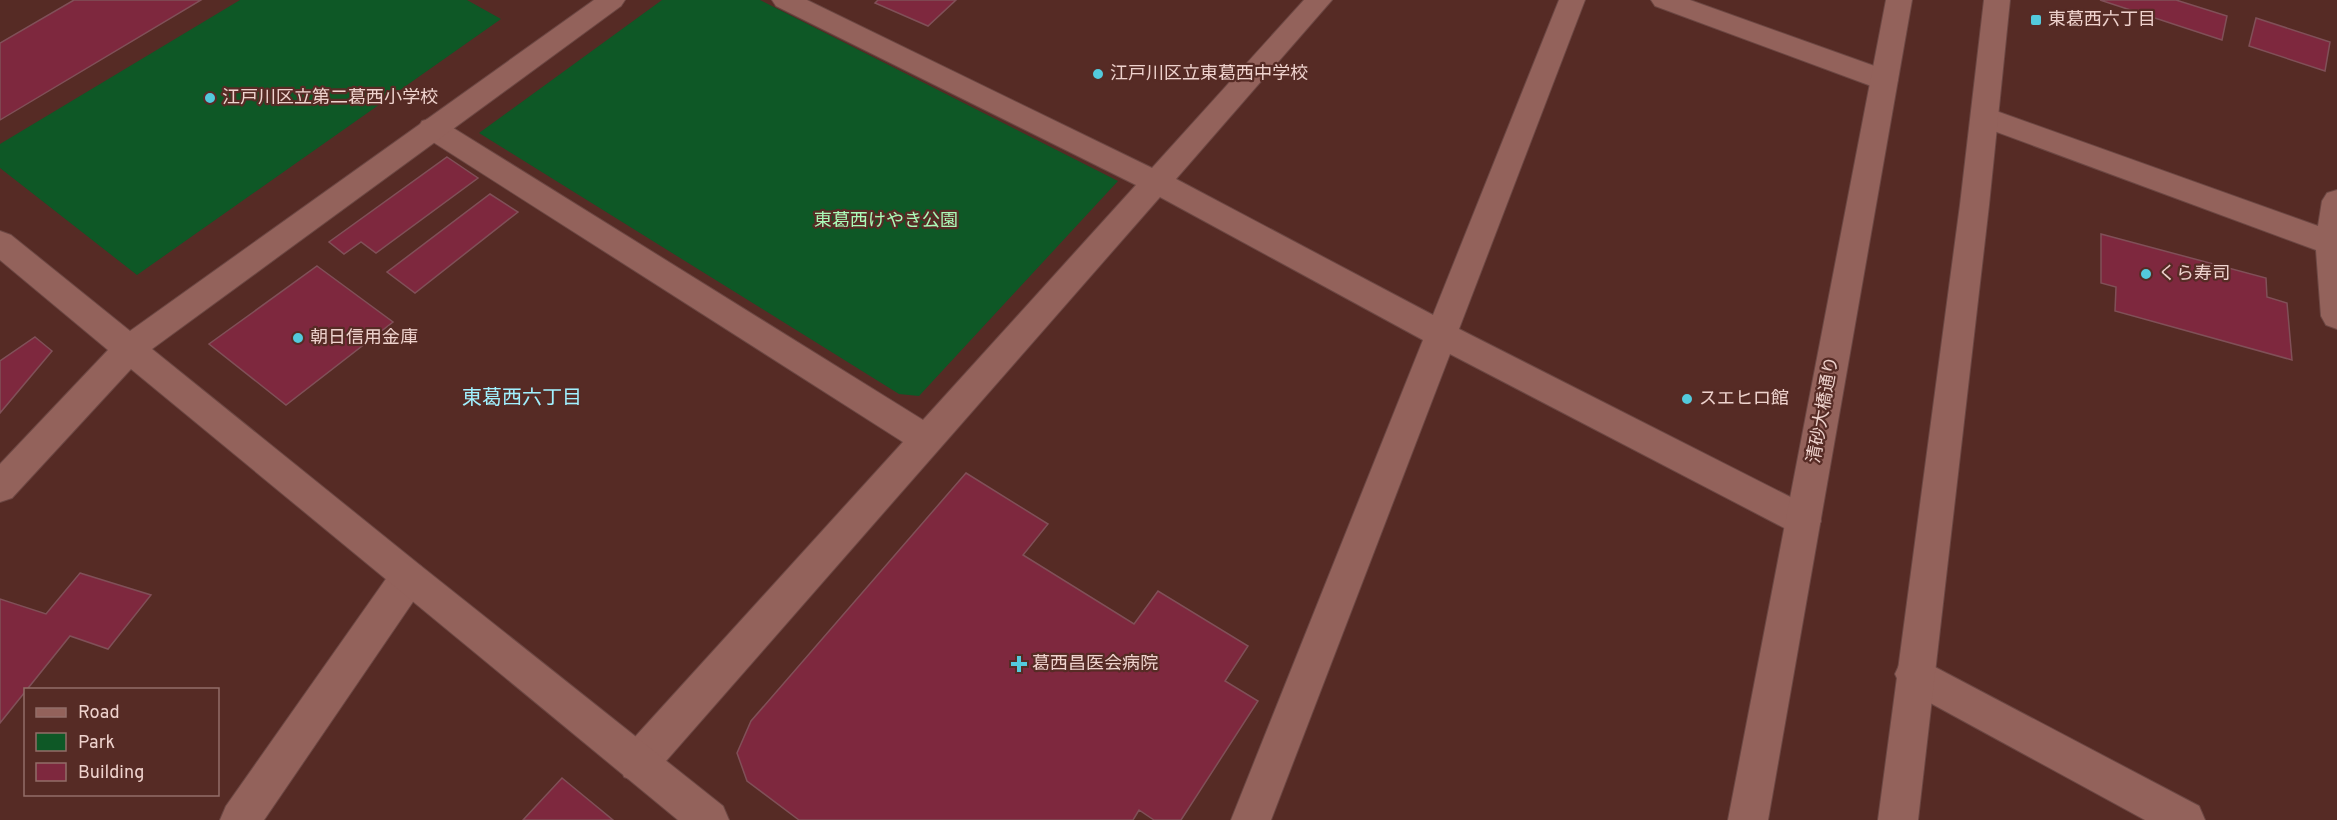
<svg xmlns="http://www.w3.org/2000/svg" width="2337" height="820" font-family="Overpass,'Noto Sans JP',sans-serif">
<rect width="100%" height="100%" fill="#562b25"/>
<path fill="#0e5826" d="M240,0H467L501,19L137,275L0,168V144Z
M662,0H760L1118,181L919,396L899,394L479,133Z"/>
<path fill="#7e283e" stroke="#805058" stroke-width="1.5" d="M74,0H201L0,120V43Z
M878,0H956L928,26L875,3Z
M2100,0H2176L2227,16L2222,40Z
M2256,18L2330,42L2325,71L2249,46Z
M447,157L478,178L376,253L361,242L344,254L329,242Z
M490,194L518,212L415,293L387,272Z
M2101,234L2266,278L2267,297L2287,303L2292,360L2115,311L2116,287L2101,283Z
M317,266L393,322L286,405L209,344Z
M35,337L52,351L0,413V361Z
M966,473L1048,524L1023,555L1134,624L1158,591L1248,646L1225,681L1258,701L1181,820H1154L1139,810L1133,820H799L747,781L737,753L751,721Z
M80,573L151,595L108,649L70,636L0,723V599L46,614Z
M562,778L613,820H523Z"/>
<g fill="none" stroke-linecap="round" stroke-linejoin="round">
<defs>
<path id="minor" d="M772,0H807L1152,168L1304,0H1332L1176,179L1433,315L1559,0H1585L1459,329L1816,510L1821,521L1816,532L1804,536L1792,532L1450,354L1271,820H1231L1423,340L1160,197L652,777L638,782L624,777L619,763L624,749L903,442L422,135L418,128L422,121L432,118L442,121L923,420L1136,185L776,6Z
M1651,0H1690L1894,73L1898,80L1894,87L1884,90L1874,87L1655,6Z
M1985,107L2318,226L2322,201L2327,193L2337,190V329L2326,325L2321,316L2316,250L1975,124L1971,117L1975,110Z
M408,562L421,566L426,578L421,590L264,820H220L226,806L395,566Z
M1914,656L2199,806L2205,820H2145L1901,687L1895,674L1901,661Z"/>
<path id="tertiary" d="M594,0H625L621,6L152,349L421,566L723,806L729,820H678L131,369L12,498L0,502V464L108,350L0,260V231L11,235L130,331Z"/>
<path id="secondary" d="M1886,0H1912L1768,820H1728Z
M1984,0H2010L1989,205L1918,820H1878L1960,205Z"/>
</defs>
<use href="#minor" stroke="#6c4743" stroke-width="2"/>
<use href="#tertiary" stroke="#6c4743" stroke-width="2"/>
<use href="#secondary" stroke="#6c4743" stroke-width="2"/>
<use href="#minor" fill="#93625b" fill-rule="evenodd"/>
<use href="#tertiary" fill="#93625b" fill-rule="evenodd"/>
<use href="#secondary" fill="#93625b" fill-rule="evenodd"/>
</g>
<g fill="#53cadc" stroke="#562b25" stroke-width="2">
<rect x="2030" y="14" width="12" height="12" rx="3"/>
<circle cx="1098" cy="74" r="6"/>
<circle cx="210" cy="98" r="6"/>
<circle cx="2146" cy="274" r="6"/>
<circle cx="298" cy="338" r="6"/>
<circle cx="1687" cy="399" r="6"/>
<path d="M1016 655h6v6h6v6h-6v6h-6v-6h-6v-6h6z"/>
</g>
<g text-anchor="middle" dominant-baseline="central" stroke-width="4.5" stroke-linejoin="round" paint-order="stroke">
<g font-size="18" fill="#eed2cd" stroke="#562b25" text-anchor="start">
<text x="2048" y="20">東葛西六丁目</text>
<text x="1110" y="74">江戸川区立東葛西中学校</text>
<text x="222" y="98">江戸川区立第二葛西小学校</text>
<text x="2158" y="274">くら寿司</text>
<text x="310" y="338">朝日信用金庫</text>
<text x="1699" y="399">スエヒロ館</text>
<text x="1032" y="664">葛西昌医会病院</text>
</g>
<g font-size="18" fill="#abfab8" stroke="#562b25">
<text x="886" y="221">東葛西けやき公園</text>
</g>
<g font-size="18" fill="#eed2cd" stroke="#562b25">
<text transform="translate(1824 410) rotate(-80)">清砂大橋通り</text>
</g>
<g font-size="20" fill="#a1f1ff" stroke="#562b25">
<text x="522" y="399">東葛西六丁目</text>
</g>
</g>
<rect x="24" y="688" width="195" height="108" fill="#562b25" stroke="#936e68" stroke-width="1.5"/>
<rect x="36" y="708" width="30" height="9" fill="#93625b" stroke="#936e68" stroke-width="1.5"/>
<text x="78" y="718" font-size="18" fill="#eed2cd">Road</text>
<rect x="36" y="733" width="30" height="18" fill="#0e5826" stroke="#936e68" stroke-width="1.5"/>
<text x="78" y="748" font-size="18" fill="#eed2cd">Park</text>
<rect x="36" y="763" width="30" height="18" fill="#7e283e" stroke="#936e68" stroke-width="1.5"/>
<text x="78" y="778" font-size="18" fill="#eed2cd">Building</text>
</svg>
